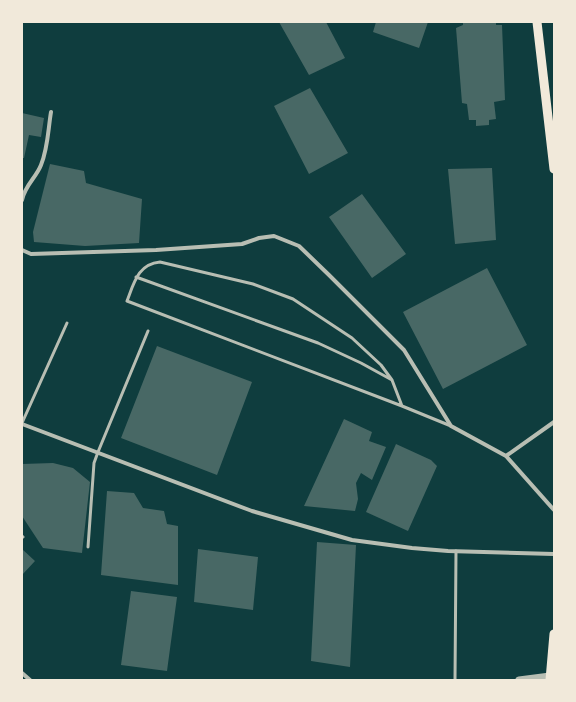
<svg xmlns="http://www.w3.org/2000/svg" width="576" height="702" font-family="Overpass,sans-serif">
<rect width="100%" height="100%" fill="#0f3d3e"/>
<path fill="#486865" d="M279,22H326L345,58L309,75Z
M376,22H428L419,48L373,32Z
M463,22H496V25H502L505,100L494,102L496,119L489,120V125L476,126V120H469L467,104L462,103L456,28L463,25Z
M310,88L348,153L309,174L274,106Z
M22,113L44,118L41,137L29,135L24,158H22Z
M50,164L84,171L86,183L142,199L139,243L85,246L34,242L33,232Z
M492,168L496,240L455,244L448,169Z
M362,194L406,254L372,278L329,217Z
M487,268L527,345L443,389L403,312Z
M157,346L252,382L217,475L121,438Z
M344,419L372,432L369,441L386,447L372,480L361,473L356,483L358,499L355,511L304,506Z
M396,444L431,460L437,466L408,531L366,512Z
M53,463L73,468L90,482L82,553L43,548L22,516V464Z
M107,491L134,493L143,508L164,511L167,524L178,526V585L101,575Z
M317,542L356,545L350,667L311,661Z
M22,549L35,561L22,575Z
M198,549L258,557L253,610L194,602Z
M131,591L177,597L167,671L121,665Z"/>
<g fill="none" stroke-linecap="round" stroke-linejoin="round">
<path stroke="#b8beb3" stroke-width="3" d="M136,277L318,343L361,363L392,380L402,406L451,426
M392,380L381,365L352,338L293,299L253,284L160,262C138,264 134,283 127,301L402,406
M22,423L67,323
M22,536L23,537
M88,547L94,463L98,452L148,331
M455,680L456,551"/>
<path stroke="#b8beb3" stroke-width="4" d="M22,200C25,185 36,178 41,165C48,148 48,130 51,112
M22,250L31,254L156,250L242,244L259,238L274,236L299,246L329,275L404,350L451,426L506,456L554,510
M22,424L252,511L352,540L412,548L448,551L554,554
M506,456L554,422
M22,673L30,680"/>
<path stroke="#b8beb3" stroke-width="7" d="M519,680L550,676"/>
<path stroke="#f1e9da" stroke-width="9" d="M537,22L554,169
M550,680L554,634"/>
</g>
<rect width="576" height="702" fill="none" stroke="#f1e9da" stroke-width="46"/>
</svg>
